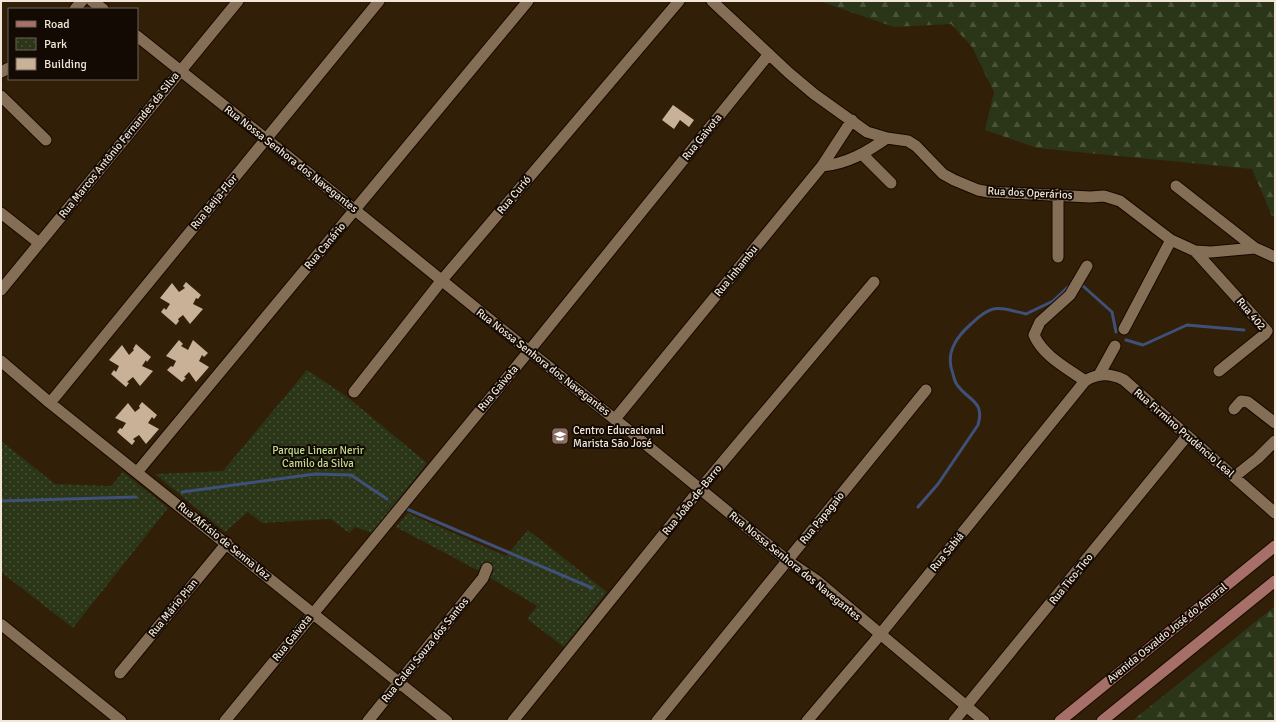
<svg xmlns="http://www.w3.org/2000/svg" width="1276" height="722" font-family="Signika,sans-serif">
<defs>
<pattern id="forest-firs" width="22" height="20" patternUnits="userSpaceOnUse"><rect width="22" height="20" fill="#2b3517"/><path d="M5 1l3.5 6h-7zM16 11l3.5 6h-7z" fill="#4a5238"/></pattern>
<pattern id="park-dots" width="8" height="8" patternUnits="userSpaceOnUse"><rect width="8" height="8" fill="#2b3517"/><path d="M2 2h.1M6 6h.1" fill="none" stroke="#4a5238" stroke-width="1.8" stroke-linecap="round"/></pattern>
</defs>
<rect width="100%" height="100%" fill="#311f08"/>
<path fill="url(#forest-firs)" d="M819,1H1275V216H1272L1252,169L1037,148L985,130L994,92L972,47L951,24L894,27Z
M1275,606V721H1132Z"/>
<path fill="url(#park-dots)" d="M307,370L346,396L427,463L372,533L355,527L349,533L331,519L262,523L248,512L225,532L155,474L223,471Z
M1,441L55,484L111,486L123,472L168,508L73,628L1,572Z
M408,513L506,556L528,530L607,592L564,647L527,619L537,606L479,571L396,527Z"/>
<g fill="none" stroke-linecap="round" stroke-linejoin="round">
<path stroke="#3f5179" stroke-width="3" d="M1083,286L1112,312L1116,332
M1126,340L1143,345L1187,325L1244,330
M182,492L315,474L351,475L387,499
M1,501L136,497
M918,507L938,484L978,425C985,401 969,401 958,386C955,383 954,378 953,374C945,354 955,338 971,324C993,303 998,307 1026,314L1053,301L1068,287
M407,509L592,588"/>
</g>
<path fill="#c9b198" d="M673,105L694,120L689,127L680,120L674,129L662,120Z
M186,282L201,295L198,299L196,298L193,304L203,309L190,324L183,315L178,319L179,321L176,325L161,312L164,308L166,310L170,304L160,298L172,283L179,292L185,288L183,286Z
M179,340L183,344L181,346L188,350L193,340L208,353L204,357L202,355L199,361L209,367L196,382L189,372L184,377L186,378L182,382L167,370L171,366L173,367L176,361L166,356Z
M136,344L151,357L147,362L146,360L142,366L153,371L140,386L133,377L127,382L129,383L126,387L111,374L114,370L116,372L119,366L109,360L122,345L129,355L134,350L133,349Z
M142,402L157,415L154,419L152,417L148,423L159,429L146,444L139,435L133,439L135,441L132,445L117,432L120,428L122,429L126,423L115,418L128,403L135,412L140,408L139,406Z"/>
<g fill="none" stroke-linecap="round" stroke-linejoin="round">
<defs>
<path id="minor" d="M712,1L789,73L814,94L867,132L887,138L908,141L916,146L943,174L954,180L978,190L989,192L1090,197L1104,196L1120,201L1171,240L1195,251L1211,252L1255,248L1275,257
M75,9L82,1
M1,72L9,68
M1,96L46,140
M863,155L891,183
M822,166C847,164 867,152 887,138
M1176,186L1255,248
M1,213L39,243
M1195,251L1267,331L1265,334L1219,371
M1058,257V194
M1,290L238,1
M1124,329L1171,240
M1,361L50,403L447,721
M1099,375L1115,346
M1085,381C1067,368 1043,356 1034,335L1040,322L1070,295L1087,266
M354,392L442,280L679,1
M50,403L379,1
M1234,409L1241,401L1248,402L1275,423
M615,419L822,166L852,120
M138,471L528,1
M1234,477L1258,458L1275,441
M1,626L2,625L121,721
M120,673L227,543
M225,721L529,351L769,54
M368,721L483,578L487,568
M513,721L700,489L874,282
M657,721L926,390
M807,721L874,642L1085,381C1098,373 1110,373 1124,380L1275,513
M954,721L1187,436"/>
<path id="tertiary" d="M92,1L103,9
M137,36L355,210L504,331L627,429L788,561L816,580L984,721"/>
<path id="secondary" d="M1060,721L1275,546
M1102,721L1275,581"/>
</defs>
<use href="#minor" stroke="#180800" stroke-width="13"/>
<use href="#tertiary" stroke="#180800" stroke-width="13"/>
<use href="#secondary" stroke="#180800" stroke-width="13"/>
<use href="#minor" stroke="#846e56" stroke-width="11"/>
<use href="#tertiary" stroke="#846e56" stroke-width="11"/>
<use href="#secondary" stroke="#a67069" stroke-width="11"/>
</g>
<defs>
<symbol id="school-square" viewBox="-11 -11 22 22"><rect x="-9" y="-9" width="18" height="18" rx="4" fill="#8d6e63" stroke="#130b03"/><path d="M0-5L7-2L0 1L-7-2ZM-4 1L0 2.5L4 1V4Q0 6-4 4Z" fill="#fff"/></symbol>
</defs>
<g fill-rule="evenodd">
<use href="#school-square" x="550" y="426" width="20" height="20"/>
</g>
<g text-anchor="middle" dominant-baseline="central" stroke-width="4" stroke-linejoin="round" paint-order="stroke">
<g font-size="11" fill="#f2e6d9" stroke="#130b03">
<text transform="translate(702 137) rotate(-51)">Rua Gaivota</text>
<text transform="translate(119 145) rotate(-51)">Rua Marcos Antônio Fernandes da Silva</text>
<text transform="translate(291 159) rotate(38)">Rua Nossa Senhora dos Navegantes</text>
<text transform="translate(1030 193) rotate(3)">Rua dos Operários</text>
<text transform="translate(514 195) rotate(-50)">Rua Curió</text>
<text transform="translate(214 202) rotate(-51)">Rua Beija-Flor</text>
<text transform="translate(325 246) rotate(-50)">Rua Canário</text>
<text transform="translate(736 271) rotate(-51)">Rua Inhambu</text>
<text transform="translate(1251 314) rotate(50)">Rua 402</text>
<text transform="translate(543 362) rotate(38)">Rua Nossa Senhora dos Navegantes</text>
<text transform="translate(498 388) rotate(-50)">Rua Gaivota</text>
<text transform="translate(1184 433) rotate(41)">Rua Firmino Prudêncio Leal</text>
<text transform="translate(692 500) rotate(-51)">Rua João-de-Barro</text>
<text transform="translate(822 518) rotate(-51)">Rua Papagaio</text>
<text transform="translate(224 541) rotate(39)">Rua Afrísio de Senna Vaz</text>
<text transform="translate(947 552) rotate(-51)">Rua Sabiá</text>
<text transform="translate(795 566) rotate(39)">Rua Nossa Senhora dos Navegantes</text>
<text transform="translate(1071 579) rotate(-51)">Rua Tico-Tico</text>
<text transform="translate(173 608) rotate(-51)">Rua Mário Pian</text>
<text transform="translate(1167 633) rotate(-39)">Avenida Osvaldo José do Amaral</text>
<text transform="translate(292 638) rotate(-51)">Rua Gaivota</text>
<text transform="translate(425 650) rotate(-51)">Rua Caleu Souza dos Santos</text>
</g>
<g font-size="11" fill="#f2e6d9" stroke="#130b03" text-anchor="start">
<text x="573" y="430">Centro Educacional<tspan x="573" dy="13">Marista São José</tspan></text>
</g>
<g font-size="11" fill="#c2dc92" stroke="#130b03">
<text x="318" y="450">Parque Linear Nerir<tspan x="318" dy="13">Camilo da Silva</tspan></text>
</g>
</g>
<rect width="1276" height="722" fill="none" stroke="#f2e6d9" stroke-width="4"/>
<rect x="8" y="8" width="130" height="72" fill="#130b03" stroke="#6c6359"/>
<rect x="16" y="21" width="20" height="6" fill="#a67069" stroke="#6c6359"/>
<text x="44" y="28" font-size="12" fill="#f2e6d9">Road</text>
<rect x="16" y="38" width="20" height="12" fill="url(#park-dots)" stroke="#6c6359"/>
<text x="44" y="48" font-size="12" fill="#f2e6d9">Park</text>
<rect x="16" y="58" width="20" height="12" fill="#c9b198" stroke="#6c6359"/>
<text x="44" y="68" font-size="12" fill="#f2e6d9">Building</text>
</svg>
